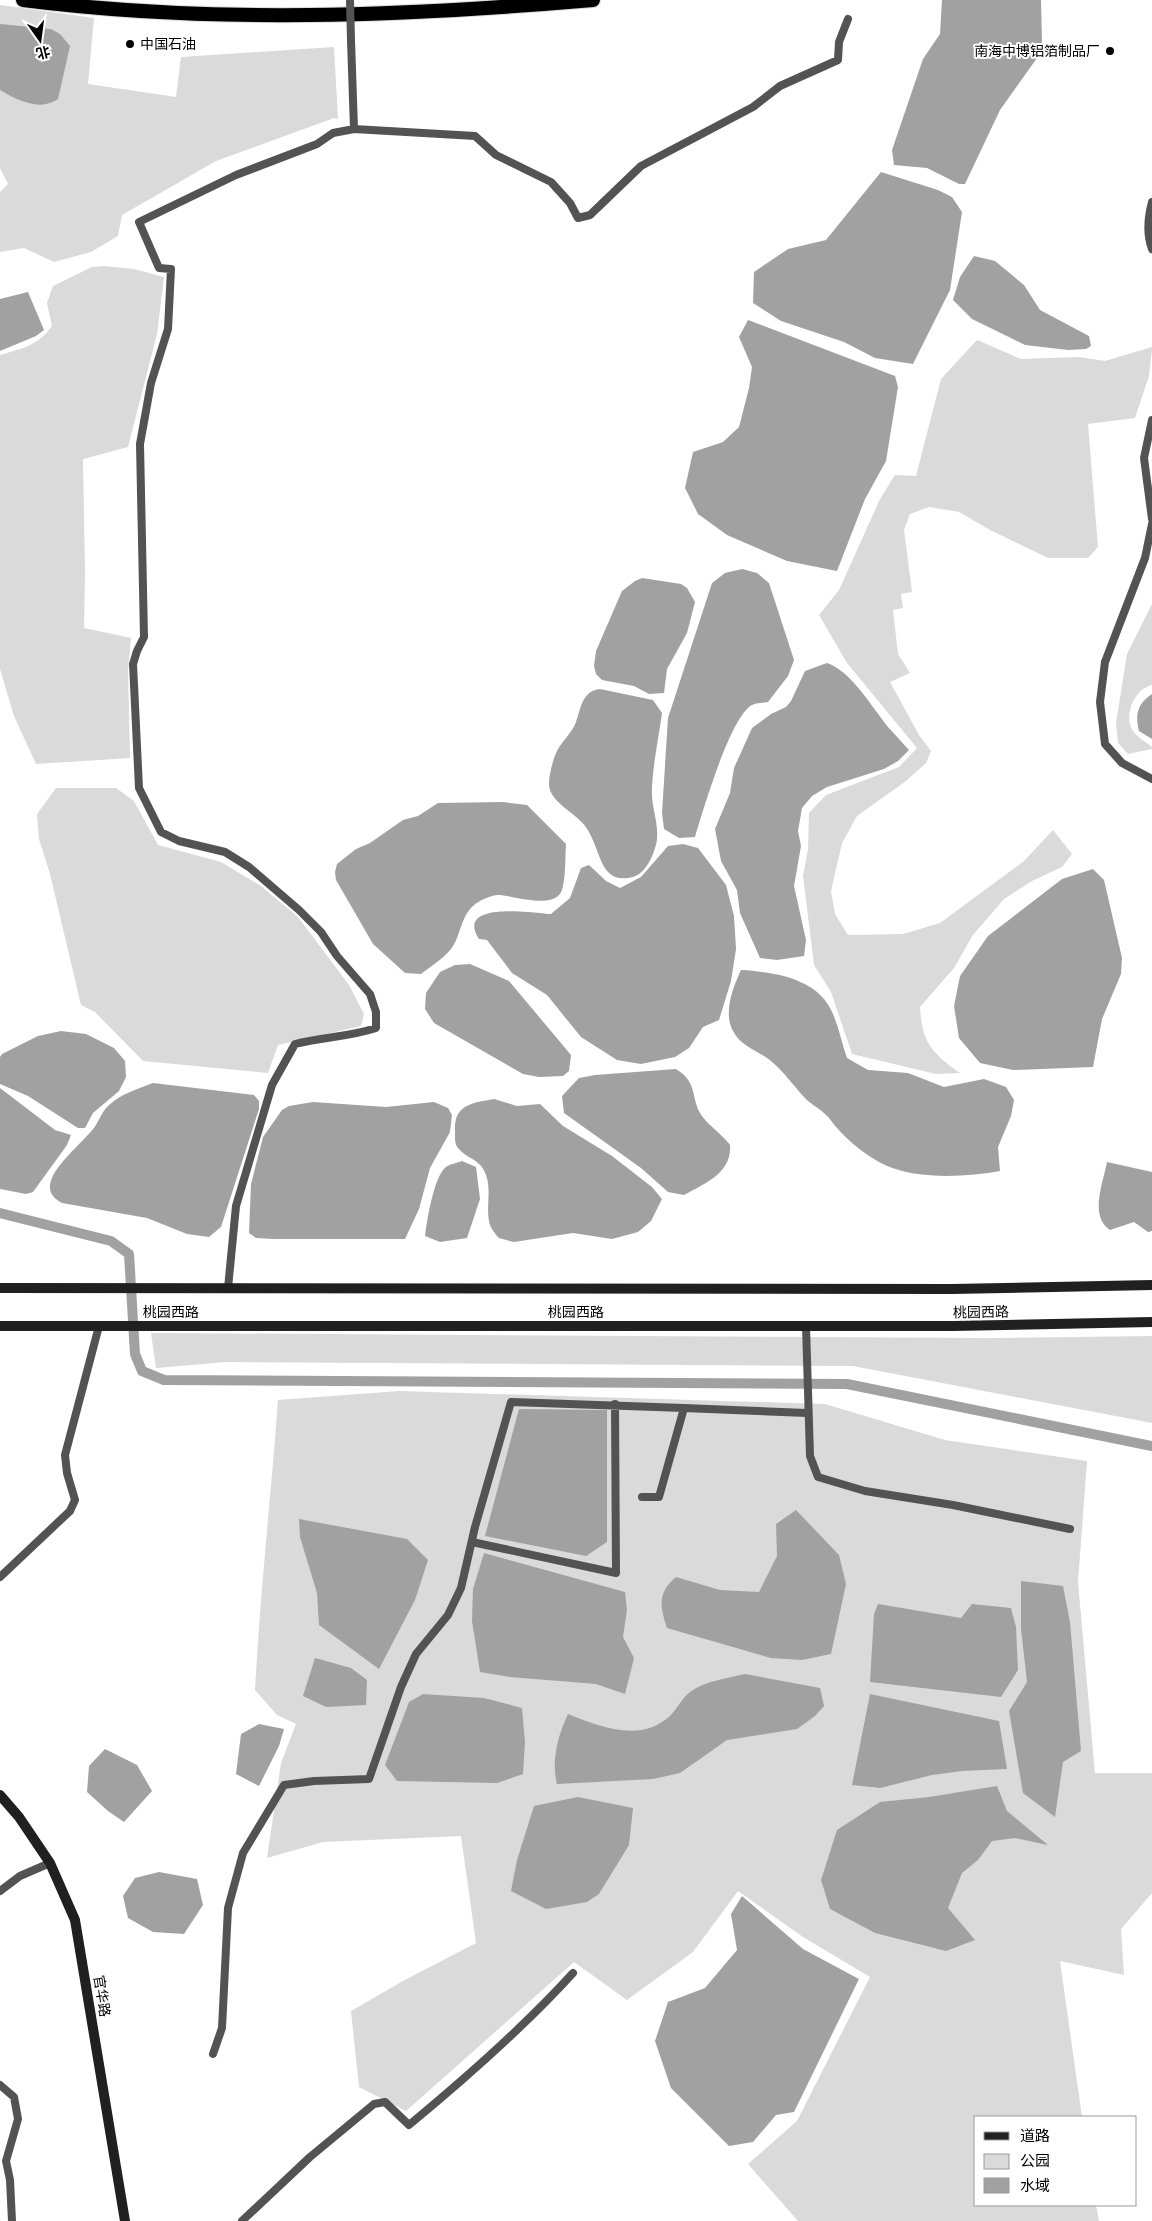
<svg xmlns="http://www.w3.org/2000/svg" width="1152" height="2221" font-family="'Asap Condensed','Noto Sans SC',sans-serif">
<rect width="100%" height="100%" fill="#fff"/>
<path fill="#dadada" d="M0,5L94,18L88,84L176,97L181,57L334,47L338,119L334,118L216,161L122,215L118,236L91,252L54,262L24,248L0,252V192L8,184L0,168Z
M104,266L134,269L164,277L157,334L128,447L83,459L85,573L84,628L131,638L128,670L130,758L36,764L14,716L0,669V355C24,348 37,346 52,326L47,303L53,286L92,267Z
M977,340L1021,359L1079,357L1105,361L1152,347V349L1149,376L1135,418L1088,424L1098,547L1088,558H1048L990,530L959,512L929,507L910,514L904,530L912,592L901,594L903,608L893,610L898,654L910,673L890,682L919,735L931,751L926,763L906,781L857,816L842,843L831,891L835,914L848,935L903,934L940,923L1024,861L1053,830L1072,854L1062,867L1032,881L1004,899L973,935L954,968L920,1007C922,1043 932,1053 960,1073L936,1074L852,1054L831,992L814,965L803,876L808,849L809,813L826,795L899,767L917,748L847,663L819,615L839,590L880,499L895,475L916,476L941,379Z
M1152,604V685C1134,689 1123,716 1133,731C1137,737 1146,742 1152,747V749L1128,754L1118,743L1116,723L1127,654Z
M56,788H116L134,801L158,845L221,862L261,886L298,917L349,985L364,1014L361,1026L278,1045L268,1073L143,1061L95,1012L81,1005L50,874L39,839L37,814Z
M151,1333L988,1338L1152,1336V1423L853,1366L226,1362L156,1368Z
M399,1391L825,1404L945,1440L1087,1461L1078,1582L1095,1773H1152V1893L1121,1929L1124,1975L1060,1961L1082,2117H976V2205H1096L1099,2221H798L748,2164L797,2121L870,1977L803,1937L738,1891L693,1952L627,2000L574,1962L406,2111L359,2087L351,2011L403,1981L476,1943L461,1836L323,1842L267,1858L281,1763L296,1724L277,1715L255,1690C260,1593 271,1497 278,1400Z"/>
<path fill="#a1a1a1" d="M942,0H1041L1042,42L1037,58L1000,110L965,184H959L927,168L894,165L892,150L923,59L940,34Z
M0,24L51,29L60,34L70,46L58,99C40,112 17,100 0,90Z
M881,172L938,190L952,197L962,212L950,290L913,364L875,358L844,342L781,321L753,303L754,272L788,249L826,240Z
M974,256L995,261L1024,285L1040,310L1089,336L1091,346L1086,349L1068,350L1025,345L972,319L953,300L960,277Z
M28,292L44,330L36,336L0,351V299Z
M748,320L895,376L898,387L886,461L865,499L837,571L787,561L727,535L698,514L685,488L693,452L723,442L739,427L749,388L752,367L739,337Z
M742,569L757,573L769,583L794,660L788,676L768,702C763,703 756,703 752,705C730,717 703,811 695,837L679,838L664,829L662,813L668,718L712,583L725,573Z
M642,578L681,584L687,588L695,602L687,633L667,669L664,693L649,694L634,686L602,680L596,674L594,666L596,651L622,591L635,581Z
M827,663C851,671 872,707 888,727C895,735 902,742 909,750L898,761L884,769L827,787L812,796L802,808L798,831L801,846L794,886L806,940L804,956L777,960L760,958L740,913L737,890L721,861L715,829L730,793L734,768L752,728L771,714L786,707L791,701L805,671Z
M600,689L653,700L662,713C659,736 651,774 652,796C653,813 661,831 655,848C652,859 644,874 633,877C598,886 602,848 585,826C576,813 549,802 549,784C549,775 553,759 557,751C562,741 572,733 576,722C581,708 582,691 600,689Z
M1152,694V739L1139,731C1135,715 1137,704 1152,694Z
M503,802L527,805L566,844C565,858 566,876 562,890C555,911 512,895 498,895C491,895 478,901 473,906C460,918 461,936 451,949C443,959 431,966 421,974L405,973L373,944L336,880L335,872L337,864L356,849L370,843L403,820L418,816L438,803Z
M683,844L698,848L726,885L734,916L736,949L731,981L719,1020L703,1027L689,1048L675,1057L641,1064L617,1060L581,1037L547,995L512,973L487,940L479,939C454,900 535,913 551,914L570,898L581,868L589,865L606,881L620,888L641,877L668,846Z
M1093,869L1104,880L1122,958L1121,974L1102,1019L1093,1067L1013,1070L980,1063L959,1038L954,1006L960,976L988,936L1062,879Z
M470,964L509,981L571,1055L569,1071L563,1076L539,1077L523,1074L434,1023L425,1009L426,993L440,972L455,965Z
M741,970C774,972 819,978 833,1014C839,1028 842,1044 847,1058L868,1070L908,1073L944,1087L984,1079L1006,1087L1014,1100L1011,1116L998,1147L1000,1171C967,1177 917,1180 885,1165C868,1157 849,1142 837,1128C833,1124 830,1118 825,1114C819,1108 810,1104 804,1097C793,1085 784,1072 771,1061C759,1051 741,1047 733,1031C723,1013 733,987 741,970Z
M61,1031L86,1034L114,1048L125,1061L126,1077L119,1091L93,1113L85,1128H78L28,1096L0,1084V1057L2,1054L38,1036Z
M676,1069C699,1083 690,1099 702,1116C710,1127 722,1134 730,1145C732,1173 705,1183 684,1195L668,1192L641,1168L564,1113L562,1096L579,1078L595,1075Z
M153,1083L254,1095L259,1101V1109L221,1227L209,1237L187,1234L147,1218L62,1203C55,1199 49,1194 50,1185C52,1167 82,1143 94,1128C99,1121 102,1111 109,1105C121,1094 137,1089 153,1083Z
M0,1088L55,1130L71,1135L67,1145L33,1192L26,1194L0,1189Z
M494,1099L517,1106L540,1104L563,1126L612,1156L652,1187L662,1199L651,1221L638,1232L612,1239L573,1233L514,1242L499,1238C496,1235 492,1230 490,1225C485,1210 492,1191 486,1175C481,1159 467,1159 459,1149C454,1144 455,1137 455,1130C454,1104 473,1103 494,1099Z
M313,1102L386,1107L434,1102L448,1108L452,1115L450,1132L430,1168L419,1209L405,1239H273L256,1238L249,1233L251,1184L263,1137L282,1110L289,1106Z
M462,1161L476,1167L480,1199L467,1238L440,1242L425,1236C427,1220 434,1176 446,1167C450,1164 457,1163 462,1161Z
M1107,1162L1152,1172V1231L1148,1232L1134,1222L1110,1230C1089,1216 1103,1183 1107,1162Z
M519,1409L607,1410V1542L586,1556L485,1536Z
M796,1510L839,1555L846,1584L831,1654L802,1660L771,1658L667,1628C660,1606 657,1593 676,1577L720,1590L759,1592L777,1556L776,1524Z
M299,1519L407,1539L428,1560L415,1600L379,1669L319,1625L317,1593L300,1537Z
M484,1553L625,1592L627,1610L623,1637L634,1658L625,1694L596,1684L510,1677L480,1672L472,1621L473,1589Z
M1021,1581L1063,1586L1070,1622L1081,1751L1063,1762L1055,1817L1023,1793L1009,1711L1027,1682L1021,1629Z
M878,1604L961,1618L972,1604L1011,1608L1016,1627L1018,1670L1001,1697L870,1682L874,1614Z
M315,1658L351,1668L367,1680L366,1705L326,1707L303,1696Z
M745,1674L820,1688L824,1706L815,1716L797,1729L727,1740L680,1773L653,1779L557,1784C551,1761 558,1735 568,1714C601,1727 640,1743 670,1716C677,1709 682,1698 690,1692C705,1681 728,1678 745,1674Z
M423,1694L484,1698L522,1708L525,1742L523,1774L497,1783L397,1781L385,1765L409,1702Z
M870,1694L999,1721L1007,1769L962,1771L932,1775L880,1788L852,1785Z
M259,1724L284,1729L279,1746L259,1786L236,1774L241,1734Z
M105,1749L137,1765L152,1791L124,1822L108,1811L87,1792L89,1766Z
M997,1786L1007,1811L1048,1845L1015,1838L992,1841L978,1860L962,1873L948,1908L975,1940L946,1951L875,1933L830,1909L821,1880L837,1830L880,1802L929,1797Z
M578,1797L633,1808L629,1845L599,1894L587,1902L546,1909L511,1891L517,1860L534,1806Z
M159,1872L197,1879L203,1905L184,1934L153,1932L128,1918L123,1896L135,1878Z
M742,1896L803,1949L859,1979L794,2112L776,2115L753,2142L729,2146L671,2088L655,2041L668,2002L705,1988L737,1950L731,1914Z"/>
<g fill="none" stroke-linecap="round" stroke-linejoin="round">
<path stroke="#a1a1a1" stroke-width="10" d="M0,1213L111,1241L129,1254L135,1354L142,1371L164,1380L847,1384L1152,1446"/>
<defs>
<path id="motorway" d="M23,0C213,24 404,16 593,0"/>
</defs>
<use href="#motorway" stroke="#dbdbdb" stroke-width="16"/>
<path stroke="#535353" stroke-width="8" d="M351,40L354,129
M1152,202C1148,217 1146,233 1152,249
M1152,420L1144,458L1152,519
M1152,524L1145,558L1105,662L1100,702L1105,744L1122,763L1152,779
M228,1288L236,1206L272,1085L295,1044C322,1037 349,1037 376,1028V1012L370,994L337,956L321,932L299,910L249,867L225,852L179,841L161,832L139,788L133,664L137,651L144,637L140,444L151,383L168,329L171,269L159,268L139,222L236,175L317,144L333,133L354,129L475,136L496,155L551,182L570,203L578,218L590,215L641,166L753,107L780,86L838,60L839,42L848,19
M806,1326L810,1456L818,1477L865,1491L953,1505L1070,1529
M642,1497H659L684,1408L807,1413
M472,1542L616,1573L615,1404
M0,1577L70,1511L75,1500L67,1473L65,1455L99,1326
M0,1891L20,1876L50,1863
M213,2054L222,2028L228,1908L243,1853L284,1785L314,1781L369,1779L401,1687L416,1654L448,1615L461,1588L475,1527L511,1402L684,1408
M0,2085L14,2097L18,2119L6,2161L10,2180L12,2221
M242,2221L310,2157L374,2104L385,2102L409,2125C467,2077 523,2028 573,1973"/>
<path stroke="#202020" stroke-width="10" d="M0,1288L952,1289L1152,1285
M0,1326H952L1152,1322
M0,1795L19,1817L50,1863L75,1920L125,2221"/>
<use href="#motorway" stroke="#000" stroke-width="14"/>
<path stroke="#535353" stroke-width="8" d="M350,0L351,40"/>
</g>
<g fill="#000" stroke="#fff" stroke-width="2">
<circle cx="130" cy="44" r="5"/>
<circle cx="1110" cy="51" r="5"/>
</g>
<g text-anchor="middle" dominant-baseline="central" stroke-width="4" stroke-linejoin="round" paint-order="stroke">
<g font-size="14" fill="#000" stroke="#fff" text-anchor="start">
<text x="140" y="44">中国石油</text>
<text x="1100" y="51" text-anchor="end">南海中博铝箔制品厂</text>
</g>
<g font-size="14" fill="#000" stroke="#fff">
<text x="171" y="1312">桃园西路</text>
<text x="576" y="1312">桃园西路</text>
<text transform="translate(981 1312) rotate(-1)">桃园西路</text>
<text transform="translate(102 1996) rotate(81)">官华路</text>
</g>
</g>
<rect x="974" y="2116" width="162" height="90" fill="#ffffff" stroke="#999999"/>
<rect x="984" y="2132" width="25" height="8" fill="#202020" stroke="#999999"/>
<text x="1020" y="2141" font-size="15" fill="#000000">道路</text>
<rect x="984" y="2154" width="25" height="15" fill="#dadada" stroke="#999999"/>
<text x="1020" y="2166" font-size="15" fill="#000000">公园</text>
<rect x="984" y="2178" width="25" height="15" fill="#a1a1a1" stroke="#999999"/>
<text x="1020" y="2191" font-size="15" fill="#000000">水域</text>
<g transform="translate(40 40) rotate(166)" stroke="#ffffff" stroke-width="4" paint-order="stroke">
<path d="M0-4L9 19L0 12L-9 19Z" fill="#000000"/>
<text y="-8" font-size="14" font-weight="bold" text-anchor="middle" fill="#000000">北</text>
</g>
</svg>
